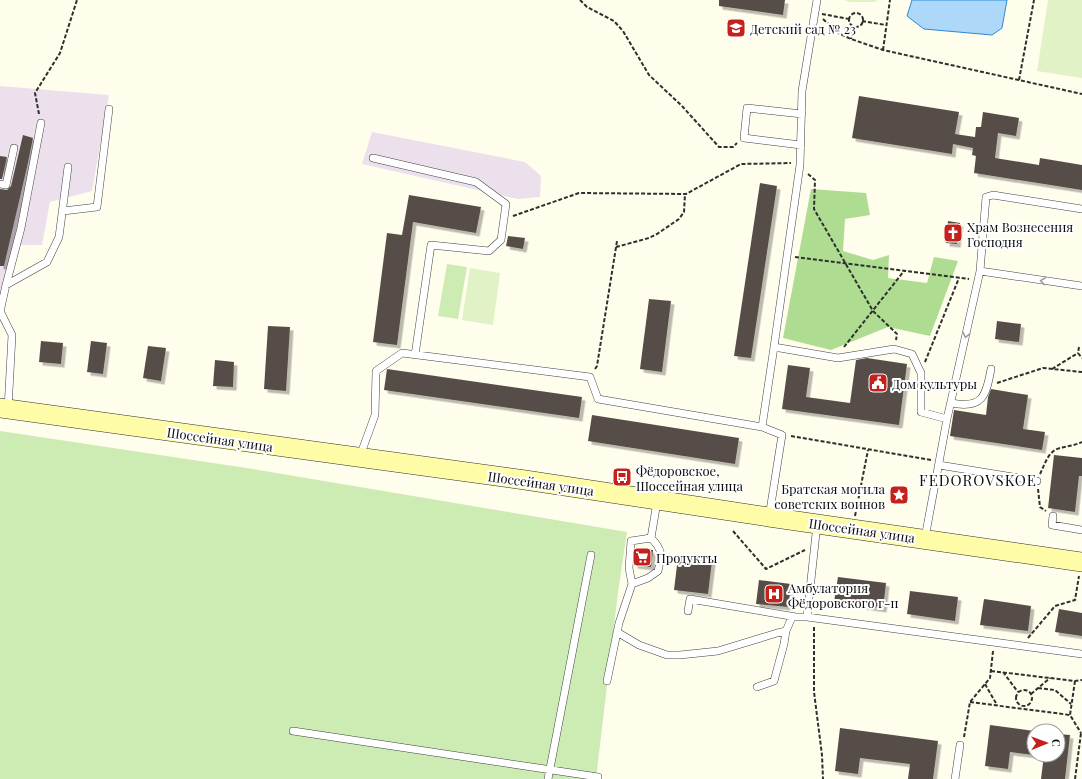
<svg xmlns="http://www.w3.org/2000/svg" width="1082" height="779" font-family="'Playfair Display',serif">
<defs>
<filter id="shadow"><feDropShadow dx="3.5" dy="3.5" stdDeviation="0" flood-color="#0004"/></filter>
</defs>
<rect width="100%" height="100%" fill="#fffdec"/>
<path fill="#ece0ec" d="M0,86L109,95L92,191L50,202L42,245H19L0,313Z
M372,132L525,162L541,176L540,197L518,199L362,164Z"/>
<path fill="#cdecb3" d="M447,264L467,267L458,319L438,316Z
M0,431L253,469L627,532L618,592L596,779H0Z"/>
<path fill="#aedd92" d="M811,189L866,193L870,215L845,219L843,251L873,260L889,255L888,278L927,283L934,257L958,261L930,336L888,327L831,350L783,338Z"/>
<path fill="#e0f2c6" d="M844,0H878L875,2H850Z
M1048,0H1082V78L1037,71Z
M470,268L500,273L493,325L462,320Z"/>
<path fill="#add8fa" stroke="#3087d5" d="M912,0H1007L1002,28L992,35L924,29L907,16Z"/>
<path fill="#564e48" filter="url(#shadow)" d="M719,0H785L783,15L719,6Z
M859,96L959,112L955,134L975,137L976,127H981L983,112L1019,118L1016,136L998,133L995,158L1039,165L1040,158L1082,165V190L974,173L976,156L972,155L973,148L953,144L952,154L852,138Z
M23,135L33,138L27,167L4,266H0V189L7,190L11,186Z
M0,156L7,157L2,179H0Z
M760,183L777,186L751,358L734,356Z
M409,195L481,207L476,233L413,222L397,345L373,342L387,233L402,235Z
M948,221L960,223L957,244L946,243Z
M508,236L525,238L523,249L506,246Z
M649,299L671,301L662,372L640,369Z
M997,321L1021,324L1019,342L995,339Z
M268,326L290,327L286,391L264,389Z
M41,341L63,343L61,364L39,362Z
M91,341L107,343L103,374L87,372Z
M148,346L166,348L161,381L143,378Z
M867,358L907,364L899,425L782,409L788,365L810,368L806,397L850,403L856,360Z
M215,360L234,362L233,387L213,386Z
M387,369L582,397L579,418L384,390Z
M991,389L1028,395L1023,429L1045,432L1042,450L950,436L954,410L986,415L988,397Z
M592,415L739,438L735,464L588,441Z
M1054,455L1082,458V476H1079L1075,512L1048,508Z
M635,548L653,550L651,567L634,565Z
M678,557L712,561L708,594L674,590Z
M838,577L886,583L883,609L834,602Z
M759,580L791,584L788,607L756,604Z
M910,591L958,597L955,621L907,614Z
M984,599L1031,606L1028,631L980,625Z
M1059,609L1082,613V636L1055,632Z
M990,725L1034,731V755L1010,752L1008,769L985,766Z
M840,728L938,741L933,779H908L910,764L860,758L858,774L835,771Z
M1058,734L1070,735L1065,779H1041L1044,755H1058Z"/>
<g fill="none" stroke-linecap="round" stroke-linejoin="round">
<defs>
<path id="service" d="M801,145L744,138L747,108L802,114
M373,158L476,182L506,204L501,240L489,251L431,245L415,355
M0,184L6,185L14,148
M63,211L97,207L109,109
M980,271L986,197L993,195L1082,209
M6,285L47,262L59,237L68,167
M0,311L12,335L8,409
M0,312L6,285L21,228L41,123
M774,347L800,165L802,91L817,0
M951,403C982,409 986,397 991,369
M360,456L375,415L376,371L402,353L590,377L598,399L762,427
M939,465L1037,481
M1053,516L1052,525L1082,530
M769,517L782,435L762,427L774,347L838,358L894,349L912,354L921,373V412L947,419
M925,538L947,419L980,271L1082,286
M632,584L648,578L658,571C662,555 663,550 651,538
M688,611L690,599L796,617H807L1082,654
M807,617L817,524
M617,632L639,645L667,655H680L718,651L777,633L786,631
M607,681L619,623L632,584L629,568L631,541L651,538L657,502
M757,687L774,681L784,644L786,631L792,617
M293,731L598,777
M548,779L591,555
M955,779L960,745"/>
<path id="secondary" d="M0,408L525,480L769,517L1082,562"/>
</defs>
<use href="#service" stroke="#404040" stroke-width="8"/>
<use href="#secondary" stroke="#2f2f2f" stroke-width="20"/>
<path stroke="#2f2f2f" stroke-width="2" stroke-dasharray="4 2" stroke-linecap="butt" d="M580,0L587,7L614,21L623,31L649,75L682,106L719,147H733L737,143
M849 20a7 7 0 1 1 14 0a7 7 0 1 1-14 0Z
M822,14L849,19
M823,19L838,33L851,39L883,50L1082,94
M862,21L886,25
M851,39L853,27
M883,50L890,0
M1019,80L1034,0
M39,114L35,93L60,53L77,0
M808,174L815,180L814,209L873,311L897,334L896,340
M513,216L579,193L686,194L741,164L791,163
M616,247L649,238L657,234L679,219L684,212L685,194
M795,257L969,279
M844,347L904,271
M1079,347L1078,353L1082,358
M925,362L959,278
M595,369L597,366L617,241
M1052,369L1078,353
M997,383L1043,368L1082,372
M791,436L931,460
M1040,474C1045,464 1048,451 1060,448C1067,446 1074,446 1082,442
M1038,489L1040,507L1046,511
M855,516L868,450
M733,531L766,569L805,550
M814,627V692L822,755L823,779
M1028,638L1055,606L1075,600L1079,576
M991,671L1075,681L1082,680
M1003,672L1018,692
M1075,681L1070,715L1081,733
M985,684L997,705
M1038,688L1055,690L1071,704
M1016 698a8 8 0 1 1 16 0a8 8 0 1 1-16 0Z
M1031,694L1050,678
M970,702L1070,715
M964,737L970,702L990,678L993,651
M1075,779L1081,733"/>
<use href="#service" stroke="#fff" stroke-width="7"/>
<use href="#secondary" stroke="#fffca7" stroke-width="19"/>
</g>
<defs><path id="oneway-chevron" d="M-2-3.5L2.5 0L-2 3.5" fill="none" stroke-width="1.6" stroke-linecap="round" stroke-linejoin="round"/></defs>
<g stroke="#9e9e9e">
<use href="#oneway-chevron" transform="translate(1043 281) rotate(-172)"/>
<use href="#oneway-chevron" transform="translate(966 335) rotate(103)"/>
</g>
<defs>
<symbol id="school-square" viewBox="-11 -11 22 22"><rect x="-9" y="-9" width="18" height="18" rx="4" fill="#c5211c" stroke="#fff"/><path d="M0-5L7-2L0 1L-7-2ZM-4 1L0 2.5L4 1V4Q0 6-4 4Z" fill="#fff"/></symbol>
<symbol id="church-square" viewBox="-11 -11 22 22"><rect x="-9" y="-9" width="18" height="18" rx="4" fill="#c5211c" stroke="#fff"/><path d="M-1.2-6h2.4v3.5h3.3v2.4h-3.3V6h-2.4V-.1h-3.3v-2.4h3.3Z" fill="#fff"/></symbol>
<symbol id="civic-square" viewBox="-11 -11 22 22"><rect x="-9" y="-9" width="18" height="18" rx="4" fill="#c5211c" stroke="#fff"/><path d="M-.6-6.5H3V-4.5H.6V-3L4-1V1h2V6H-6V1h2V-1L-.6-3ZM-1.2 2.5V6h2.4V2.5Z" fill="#fff"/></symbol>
<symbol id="bus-square" viewBox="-11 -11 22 22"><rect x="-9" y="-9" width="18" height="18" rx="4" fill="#c5211c" stroke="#fff"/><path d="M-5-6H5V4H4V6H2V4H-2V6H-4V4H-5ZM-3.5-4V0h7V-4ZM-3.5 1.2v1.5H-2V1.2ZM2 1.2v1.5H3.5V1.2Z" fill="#fff"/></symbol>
<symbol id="sight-square" viewBox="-11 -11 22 22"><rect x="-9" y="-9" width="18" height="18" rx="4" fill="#c5211c" stroke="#fff"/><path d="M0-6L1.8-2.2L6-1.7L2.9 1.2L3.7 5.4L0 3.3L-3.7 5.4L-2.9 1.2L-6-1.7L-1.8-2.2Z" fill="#fff"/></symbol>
<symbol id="supermarket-square" viewBox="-11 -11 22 22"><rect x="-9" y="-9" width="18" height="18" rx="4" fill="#c5211c" stroke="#fff"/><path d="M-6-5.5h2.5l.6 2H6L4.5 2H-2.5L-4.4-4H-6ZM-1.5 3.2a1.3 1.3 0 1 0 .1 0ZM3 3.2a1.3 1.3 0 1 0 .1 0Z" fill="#fff"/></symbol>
<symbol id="hospital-square" viewBox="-11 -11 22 22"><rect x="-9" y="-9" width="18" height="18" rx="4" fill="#c5211c" stroke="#fff"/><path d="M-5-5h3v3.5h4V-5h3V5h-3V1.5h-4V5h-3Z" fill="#fff"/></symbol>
</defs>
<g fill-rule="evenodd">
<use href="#school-square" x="725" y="17" width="22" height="22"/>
<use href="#church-square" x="942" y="222" width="22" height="22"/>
<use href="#civic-square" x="867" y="372" width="22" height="22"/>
<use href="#bus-square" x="611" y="466" width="22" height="22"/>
<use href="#sight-square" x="888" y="484" width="22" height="22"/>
<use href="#supermarket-square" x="631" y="546" width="22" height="22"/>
<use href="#hospital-square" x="763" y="583" width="22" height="22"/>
</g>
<g text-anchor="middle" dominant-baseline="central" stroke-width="4" stroke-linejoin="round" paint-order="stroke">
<g font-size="13" fill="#0d0d0d" stroke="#fff" text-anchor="start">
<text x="750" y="28">Детский сад № 23</text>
<text x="967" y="226">Храм Вознесения<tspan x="967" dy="15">Господня</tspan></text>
<text x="892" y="383">Дом культуры</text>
<text x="636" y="470">Фёдоровское,<tspan x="636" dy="15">Шоссейная улица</tspan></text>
<text x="885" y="488" text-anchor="end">Братская могила<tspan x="885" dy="15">советских воинов</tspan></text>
<text x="656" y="557">Продукты</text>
<text x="788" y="587">Амбулатория<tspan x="788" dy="15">Фёдоровского г-п</tspan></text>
</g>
<g font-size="13" fill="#0d0d0d" stroke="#fff">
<text transform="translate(220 439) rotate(8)">Шоссейная улица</text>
<text transform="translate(541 483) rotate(8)">Шоссейная улица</text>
<text transform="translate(862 530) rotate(8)">Шоссейная улица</text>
</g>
<g font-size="15" letter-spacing="1" fill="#0d0d0d" stroke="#fff">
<text x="978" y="480">FEDOROVSKOE</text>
</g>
</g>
<g transform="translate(1046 743) rotate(89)"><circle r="19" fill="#ffffff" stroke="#9e9e9e"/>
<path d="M0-3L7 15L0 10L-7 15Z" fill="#c5211c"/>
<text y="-6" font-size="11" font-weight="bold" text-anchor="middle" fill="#0d0d0d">С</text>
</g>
</svg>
